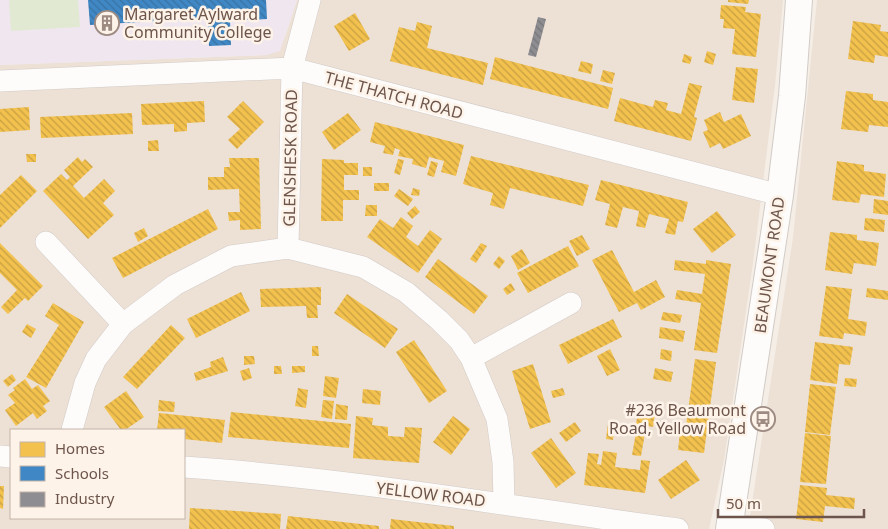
<svg xmlns="http://www.w3.org/2000/svg" width="888" height="529" font-family="'Noto Sans',sans-serif">
<defs>
<pattern id="homes-back-hatch" width="6" height="6" patternUnits="userSpaceOnUse" patternTransform="scale(1.25)"><rect width="6" height="6" fill="#f2c14e"/><path d="M-1 5l2 2M0 0l6 6M5-1l2 2" fill="none" stroke="#c8a043"/></pattern>
<pattern id="schools-back-hatch" width="6" height="6" patternUnits="userSpaceOnUse" patternTransform="scale(1.25)"><rect width="6" height="6" fill="#3f88c5"/><path d="M-1 5l2 2M0 0l6 6M5-1l2 2" fill="none" stroke="#3972a2"/></pattern>
<pattern id="industry-back-hatch" width="6" height="6" patternUnits="userSpaceOnUse" patternTransform="scale(1.25)"><rect width="6" height="6" fill="#8d8d92"/><path d="M-1 5l2 2M0 0l6 6M5-1l2 2" fill="none" stroke="#777679"/></pattern>
</defs>
<rect width="100%" height="100%" fill="#f4eee7"/>
<path fill="#ede0d5" fill-rule="evenodd" d="M297,0H783L775,85L753,263L724,460L709,529H0V65L267,55L285,37ZM11,430H184V518H11Z
M817,0H888V529H748L793,238Z"/>
<path fill="#efe6ef" d="M0,0H297L280,51L267,55L0,65Z"/>
<path fill="#e2e9d3" d="M9,0H78L80,27L11,31Z"/>
<path fill="url(#homes-back-hatch)" d="M728,0H749L748,4L728,2Z
M721,5L746,7L745,12L761,14L756,57L732,54L735,29L723,28L724,19H720Z
M355,13L370,39L349,51L334,26Z
M853,21L881,25L880,31L888,32V57L875,55L874,63L848,59Z
M417,22L432,26L427,48L488,63L483,85L390,61L399,27L415,31Z
M707,51L716,54L713,65L704,62Z
M684,54L692,57L690,64L682,62Z
M495,57L613,88L608,109L490,79Z
M581,61L593,64L591,74L578,71Z
M736,67L758,69L754,103L732,100Z
M603,70L615,73L612,84L600,81Z
M689,83L702,86L694,117L697,118L691,141L614,121L620,98L653,107L655,100L668,103L666,110L681,114Z
M846,91L873,94V100L888,102V127L869,125L868,132L841,129Z
M204,101L205,122L187,123V131L174,132V124L142,125L141,104Z
M243,101L264,122L237,149L228,140L240,129L227,117Z
M29,107L30,130L0,132V109Z
M720,112L724,122L741,114L751,136L723,149L720,143L710,148L703,132L708,130L704,120Z
M132,113L133,134L41,138L40,117Z
M348,113L361,130L334,150L322,132Z
M375,122L464,145L456,176L441,172L444,161L429,157L426,168L412,164L413,159L398,156L400,150L395,148L393,155L383,153L385,146L370,142Z
M158,140L159,151H148V141Z
M26,154H36V162H27Z
M471,156L589,185L583,206L510,188L504,209L490,205L493,193L463,184Z
M78,157L82,162L85,159L93,167L73,186L84,198L104,179L115,191L103,203L114,215L88,239L43,191L61,174L67,180L70,177L64,170Z
M229,158H259L261,229L240,230V220L229,221L228,212H240L239,189L208,190V177H224V167H230Z
M322,159L344,160V163H358V175H344V190H359V200H343V221H321Z
M398,159L404,160L400,175L394,173Z
M431,161L438,163L434,177L427,175Z
M837,161L864,165V171L886,174L884,197L861,194L859,203L832,200Z
M363,167H372V176H363Z
M21,175L37,191L0,228V195Z
M601,180L688,202L683,222L678,221L675,235L665,233L669,219L649,214L645,228L636,226L639,211L623,207L617,228L605,225L610,204L595,200Z
M374,183H389V191H374Z
M413,188L420,190L419,196L411,195Z
M399,189L413,199L408,206L394,196Z
M874,199L888,201V215L873,213Z
M366,205H377V216H365Z
M415,206L420,212L412,219L407,213Z
M208,209L218,229L123,278L112,258Z
M717,211L736,235L712,253L693,229Z
M401,217L413,226L406,237L418,246L430,230L442,239L418,273L367,237L380,219L393,228Z
M865,218L885,220L884,232L864,230Z
M144,228L148,236L138,242L134,233Z
M830,232L857,235V240L879,243L876,266L854,263L852,274L825,270Z
M582,235L590,249L577,256L569,241Z
M0,243L43,286L28,301L25,298L8,314L1,307L17,290L0,273Z
M481,243L487,246L476,263L470,259Z
M568,246L579,266L528,293L517,273Z
M522,249L530,263L518,270L511,256Z
M612,250L634,292L656,280L665,297L641,310L637,303L619,312L592,260Z
M499,256L505,261L499,269L493,264Z
M438,259L488,296L474,314L425,277Z
M675,260L706,264V260L731,264L717,353L694,350L701,303L675,299L677,290L702,294L705,274L674,270Z
M511,283L515,290L507,295L503,289Z
M826,286L852,289L848,319L867,322L865,336L844,333L843,339L819,336Z
M321,287V305H317L318,318H307L306,306L261,307L260,289Z
M867,288L888,291V300L866,297Z
M241,292L250,311L196,338L187,319Z
M347,294L398,329L385,348L334,313Z
M53,303L84,322L46,388L26,377L59,325L45,316Z
M663,312L682,315L680,323L661,320Z
M613,319L622,337L568,364L559,345Z
M27,324L36,329L31,338L22,332Z
M171,325L185,338L137,389L123,377Z
M660,327L685,331L683,342L659,338Z
M414,340L447,391L429,403L396,352Z
M815,342L853,347L850,365L839,364L837,384L810,380Z
M312,346H318L319,356H312Z
M610,349L620,370L607,376L597,356Z
M661,349L672,351L671,361L660,359Z
M244,356H254L255,364L244,365Z
M223,357L228,371L196,381L194,373L211,367L210,362Z
M695,359L716,362L704,453L678,450L680,432L685,433Z
M533,364L551,422L530,429L512,371Z
M274,366H281L282,374H274Z
M292,366H305V372L292,373Z
M249,368L252,378L243,381L240,371Z
M655,368L673,372L671,382L653,379Z
M12,374L16,380L8,387L3,381Z
M325,376L339,378L336,398L323,396Z
M845,378L857,379L856,387L844,386Z
M25,379L32,389L38,385L50,401L43,406L47,411L37,419L33,413L16,426L5,410L15,403L8,395L15,390L13,388Z
M810,384L836,387L830,435L805,432Z
M298,388L308,390L306,408L295,406Z
M563,388L565,395L553,398L551,391Z
M363,389L381,391L380,405L362,403Z
M126,391L144,417L125,430H121L104,407Z
M159,400L175,402L174,412L158,411Z
M323,400L334,401L332,419L321,417Z
M336,404L348,406L347,420L335,419Z
M638,411L655,414L653,427L636,424Z
M231,412L351,424L349,448L228,437Z
M159,413L225,420L222,443L184,439V430H157Z
M356,416L373,418L372,425L388,427V436L404,437L405,427L422,428L419,463L353,458Z
M453,416L470,429L451,455L433,442Z
M575,422L581,431L566,442L559,433Z
M608,424L615,425L613,440L606,439Z
M637,427L646,428L641,456L632,455Z
M805,433L831,436L826,484L800,482Z
M551,438L576,473L556,488L531,453Z
M603,451L617,453L615,467L640,470L641,460L650,461L645,493L584,485L588,453L599,454L597,464L601,465Z
M686,460L700,480L671,499L658,480Z
M800,485L827,488L826,495L855,498L854,509L825,506L823,522L796,519Z
M0,486H4L3,509L0,508Z
M190,508L281,514L280,529H189Z
M288,516L379,526V529H286Z
M391,519L454,526V529H390Z"/>
<path fill="url(#schools-back-hatch)" d="M88,0H266L267,19L230,21L231,45L209,46L208,18L90,25Z"/>
<path fill="url(#industry-back-hatch)" d="M538,17L546,19L536,57L528,55Z"/>
<g fill="none" stroke-linecap="round" stroke-linejoin="round">
<defs>
<path id="minor" d="M0,81L292,68L780,195
M46,242L123,324
M288,248L292,68L310,0
M471,358L571,303
M72,430L85,383L96,359L123,324L175,285L231,256L288,248L363,267L406,292L439,320L459,340L471,358L497,419L503,462L504,503
M0,456L11,457
M184,467C349,478 514,507 678,529
M730,524L764,529"/>
<path id="tertiary" d="M729,529L780,195L792,96L799,0"/>
</defs>
<use href="#minor" stroke="#d2cbc6" stroke-width="22"/>
<use href="#tertiary" stroke="#d2cbc6" stroke-width="28"/>
<use href="#minor" stroke="#fdfcfb" stroke-width="21"/>
<use href="#tertiary" stroke="#fdfcfb" stroke-width="26"/>
</g>
<defs>
<symbol id="building-ring" viewBox="-11 -11 22 22"><circle r="9.5" fill="#fdf3e8" stroke="#9d8b82" stroke-width="1.5"/><path d="M-4-6H4V6H1V3H-1V6H-4ZM-2.5-4.3h1.7v1.8h-1.7ZM.8-4.3h1.7v1.8H.8ZM-2.5-1h1.7V.8h-1.7ZM.8-1h1.7V.8H.8Z" fill="#9d8b82"/></symbol>
<symbol id="bus-ring" viewBox="-11 -11 22 22"><circle r="9.5" fill="#fdf3e8" stroke="#9d8b82" stroke-width="1.5"/><path d="M-5-6H5V4H4V6H2V4H-2V6H-4V4H-5ZM-3.5-4V0h7V-4ZM-3.5 1.2v1.5H-2V1.2ZM2 1.2v1.5H3.5V1.2Z" fill="#9d8b82"/></symbol>
</defs>
<g fill-rule="evenodd">
<use href="#building-ring" x="93" y="9" width="28" height="28"/>
<use href="#bus-ring" x="749" y="405" width="28" height="28"/>
</g>
<g text-anchor="middle" dominant-baseline="central" stroke-width="5" stroke-linejoin="round" paint-order="stroke">
<g font-size="16" fill="#6e554b" stroke="#fdf3e8" text-anchor="start">
<text x="124" y="14">Margaret Aylward<tspan x="124" dy="18">Community College</tspan></text>
<text x="746" y="410" text-anchor="end">#236 Beaumont<tspan x="746" dy="18">Road, Yellow Road</tspan></text>
</g>
<g font-size="16" fill="#6e554b" stroke="#fdf3e8">
<text transform="translate(394 95) rotate(15)">THE THATCH ROAD</text>
<text transform="translate(290 158) rotate(-89)">GLENSHESK ROAD</text>
<text transform="translate(769 265) rotate(-82)">BEAUMONT ROAD</text>
<text transform="translate(431 494) rotate(7)">YELLOW ROAD</text>
</g>
</g>
<rect x="10" y="429" width="175" height="90" fill="#fdf3e8" stroke="#c4b4a9"/>
<rect x="20" y="442" width="25" height="15" fill="#f2c14e" stroke="#c4b4a9"/>
<text x="55" y="454" font-size="15" fill="#6e554b">Homes</text>
<rect x="20" y="466" width="25" height="15" fill="#3f88c5" stroke="#c4b4a9"/>
<text x="55" y="479" font-size="15" fill="#6e554b">Schools</text>
<rect x="20" y="492" width="25" height="15" fill="#8d8d92" stroke="#c4b4a9"/>
<text x="55" y="504" font-size="15" fill="#6e554b">Industry</text>
<path d="M718 509v8h146v-8" fill="none" stroke="#6e554b" stroke-width="2.5"/>
<text x="726" y="509" font-size="15" fill="#6e554b" stroke="#fdf3e8" stroke-width="4" paint-order="stroke">50 m</text>
</svg>
